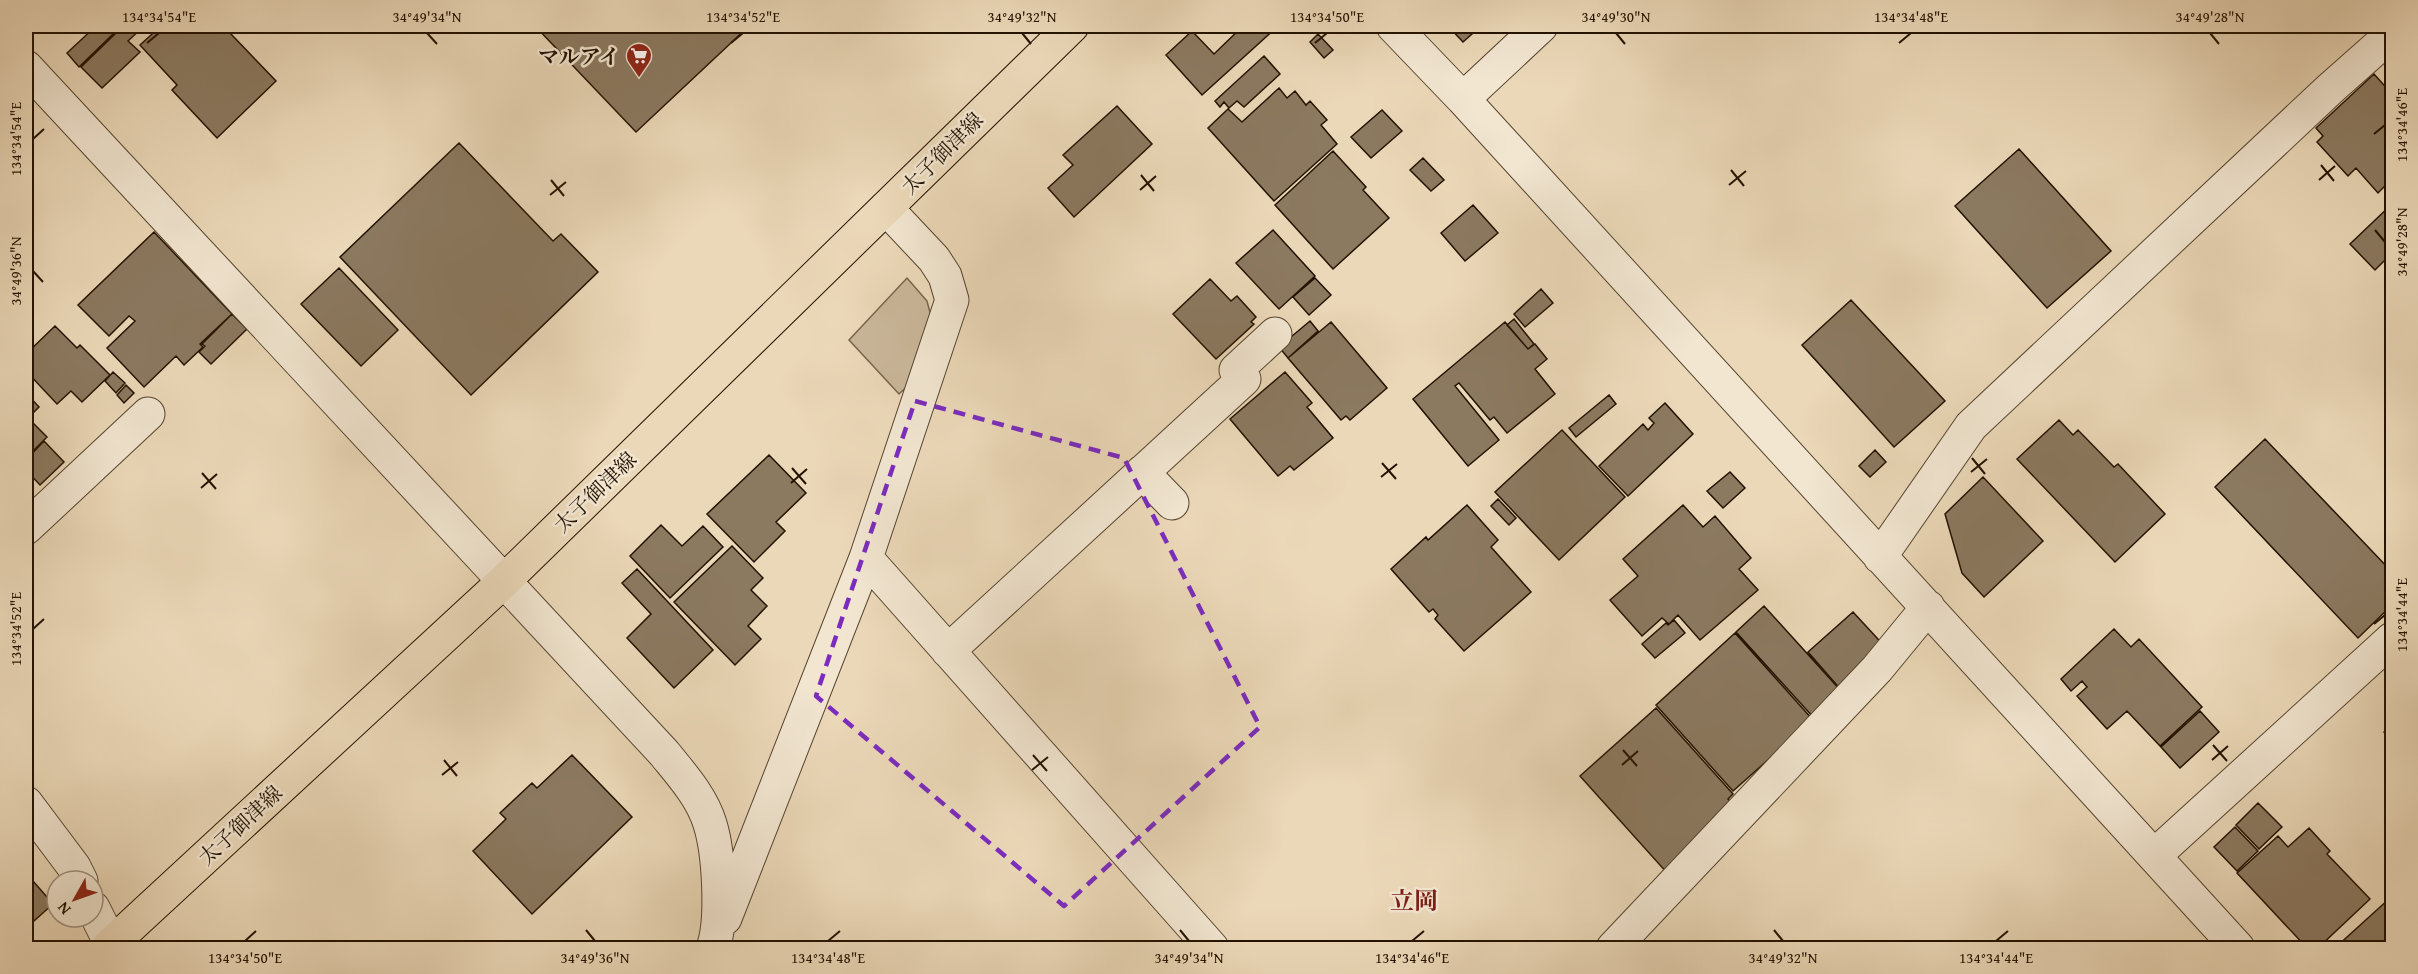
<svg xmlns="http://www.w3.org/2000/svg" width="2418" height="974" font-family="'Gentium Book Plus','Noto Serif JP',serif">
<rect width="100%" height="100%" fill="#ebd8b8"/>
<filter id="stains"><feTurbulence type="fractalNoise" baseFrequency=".00333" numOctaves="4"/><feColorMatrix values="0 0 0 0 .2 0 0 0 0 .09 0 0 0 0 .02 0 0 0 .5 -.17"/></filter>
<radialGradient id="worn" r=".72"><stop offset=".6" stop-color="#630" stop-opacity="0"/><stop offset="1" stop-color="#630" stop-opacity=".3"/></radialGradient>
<path fill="#c9b699" stroke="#76644c" stroke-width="1.5" d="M907,278L927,301L931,316L915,379L899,394L849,340Z"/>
<path fill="#8b7960" stroke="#231200" stroke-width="1.5" d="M96,26H104L113,34L79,67L67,53Z
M107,26H144L128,41L140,52L102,88L81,67L115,34Z
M161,26H238L230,33L276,81L217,138L172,90L177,85L140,45Z
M535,26H749L636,132Z
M1243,26H1278L1202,95L1166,55L1192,31L1214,54Z
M1448,26H1481L1463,42Z
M1318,34L1333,50L1324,58L1310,42Z
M1264,56L1280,74L1244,107L1237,101L1229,108L1224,102L1220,107L1215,101Z
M2374,74L2392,94V179L2378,193L2356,168L2348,176L2317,142L2323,136L2316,128Z
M1279,88L1287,98L1295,91L1306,105L1310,101L1327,120L1321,125L1337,144L1274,201L1208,128L1228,109L1242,122Z
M1117,106L1152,144L1074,217L1048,188L1073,165L1063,155Z
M1382,110L1402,131L1371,158L1351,137Z
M459,143L553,241L561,234L598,272L471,395L340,257Z
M2019,149L2111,251L2047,308L1955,206Z
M1333,151L1366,187L1363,190L1389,218L1333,269L1275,205Z
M1423,158L1444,180L1431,191L1410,170Z
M2392,204V266L2386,259L2375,270L2350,244Z
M1473,205L1498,233L1465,261L1441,233Z
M1273,230L1315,276L1279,309L1236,263Z
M154,232L232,314L200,344L203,347L184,365L176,356L144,387L107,348L135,321L129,316L109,336L78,305Z
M339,268L398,330L361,366L301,304Z
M1315,278L1331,295L1309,315L1293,297Z
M1210,279L1231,301L1237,296L1256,317L1251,322L1254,324L1216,359L1173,314Z
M1541,289L1553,303L1525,327L1514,314Z
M1851,300L1945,401L1894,447L1802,345Z
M232,314L247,329L211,364L199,352L205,346L202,344Z
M1514,319L1534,344L1528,349L1507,325Z
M1310,321L1318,331L1288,358L1279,347Z
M1331,322L1387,388L1350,420L1346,416L1341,420L1288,358Z
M1505,322L1528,349L1535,344L1547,359L1535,369L1555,394L1507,433L1494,417L1490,420L1459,383L1455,386L1499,440L1468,466L1413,399Z
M55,326L77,348L80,345L110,375L82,402L71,391L57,404L26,371V354Z
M113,372L125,383L116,393L105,381Z
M1285,372L1312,403L1307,407L1333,438L1294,470L1290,466L1278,476L1230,419Z
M126,385L134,393L124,403L117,395Z
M26,393L39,407L28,418L47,437L26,458Z
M1609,395L1616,404L1576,437L1569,428Z
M1665,403L1693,434L1628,496L1599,466L1643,424L1648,430L1654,423L1649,418Z
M2059,420L2073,435L2078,430L2114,467L2118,464L2165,514L2115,562L2017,459Z
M1562,430L1625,497L1559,560L1495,492Z
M2265,439L2392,572V605L2358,638L2215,487Z
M44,441L64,462L40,485L26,470V460Z
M1875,450L1886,462L1870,477L1859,466Z
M769,455L806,493L776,522L785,531L754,562L707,514Z
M1730,472L1745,488L1723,508L1707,491Z
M1983,477L2043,541L1984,597L1962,573L1945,514Z
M26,481L32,488L26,494Z
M1498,499L1516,518L1509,525L1491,506Z
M1467,505L1498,540L1491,547L1531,592L1464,651L1435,619L1438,615L1433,609L1429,612L1391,569L1426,537L1428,540Z
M1683,505L1703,527L1715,516L1751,558L1739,569L1758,590L1700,640L1678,615L1669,624L1662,618L1642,636L1610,600L1638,576L1623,559Z
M661,525L682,546L703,526L723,547L670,598L630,556Z
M732,546L763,578L751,590L767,606L748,626L761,639L735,665L674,602Z
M637,569L713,650L674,688L627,638L651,614L622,583Z
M1764,606L1842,692L1814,718L1736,632Z
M1853,612L1888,650L1842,691L1808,652Z
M1674,620L1685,633L1655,658L1642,644L1666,623L1668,625Z
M2114,629L2131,647L2139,639L2202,707L2160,746L2127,711L2107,729L2077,696L2087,687L2082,681L2071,691L2061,679Z
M1735,633L1813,720L1733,791L1656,705Z
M1656,708L1733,794L1728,799L1733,804L1668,874L1580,776Z
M2200,711L2219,732L2180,768L2161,747Z
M2392,725V742L2384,732Z
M572,755L632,817L532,914L473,851L506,819L500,813L532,783L537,788Z
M2258,803L2282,827L2259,849L2236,825Z
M2235,827L2258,851L2237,871L2214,847Z
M2309,828L2330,851L2327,854L2370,899L2318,948H2307L2237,873L2278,836L2288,847Z
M26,873L53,904L26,928Z
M2390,898L2392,900V948H2335Z"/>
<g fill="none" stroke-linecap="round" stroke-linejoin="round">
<defs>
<path id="minor" d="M1393,26L1463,99L2238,948
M26,67L664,753C681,774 702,797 710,824C719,853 723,920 713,948
M1463,99L1541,26
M1142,472L1172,503
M26,528L148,414
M1880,557L1971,426L2331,88L2392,34
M866,558L1212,948
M948,651L1244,379L1236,370L1275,334
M26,803L74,867L81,881
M2154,856L2392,639
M93,908L113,948
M725,918L866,558L952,300L945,276L934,259L886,208
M1613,948L1877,669L1928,607"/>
<path id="major" d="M107,948L503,582L1072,26"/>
</defs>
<use href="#minor" stroke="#55442e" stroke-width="35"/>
<use href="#major" stroke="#231200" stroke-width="35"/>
<use href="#minor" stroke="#f2e6d1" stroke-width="33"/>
<use href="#major" stroke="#ebd8b8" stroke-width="33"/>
</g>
<path fill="none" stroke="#7b2cbf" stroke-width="4.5" stroke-dasharray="12 8" stroke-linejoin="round" d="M915,401L1124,458L1260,727L1064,906L816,696Z"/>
<path fill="none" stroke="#231200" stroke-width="2" d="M427,33L437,44M1022,33L1031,44M1616,33L1625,44M2210,33L2219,44M147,43L159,33M731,43L743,33M1315,43L1327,33M1899,43L1911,33M2374,134L2385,125M33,139L44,129M2321,165L2334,181M1731,170L1744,186M1141,175L1154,191M551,180L564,196M2319,180L2335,166M1729,185L1746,171M1140,190L1156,176M550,195L566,182M2375,230L2385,242M33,271L43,282M1972,458L1985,474M1382,463L1396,479M792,468L806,484M1971,472L1987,459M202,473L216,489M1381,477L1397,464M791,483L807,469M201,488L217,474M2374,624L2385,615M33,629L44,619M2213,745L2227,761M1623,750L1637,766M1033,755L1047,771M444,760L457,776M2212,760L2228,746M1622,765L1638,751M1032,770L1048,757M442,775L458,762M586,930L595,941M1180,930L1189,941M1774,930L1783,941M245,941L256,931M828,941L840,931M1412,941L1424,931M1996,941L2008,931"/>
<defs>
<symbol id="supermarket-pin" viewBox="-11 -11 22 30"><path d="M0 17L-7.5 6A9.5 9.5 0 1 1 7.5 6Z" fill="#8f2418" stroke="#f2e6d1"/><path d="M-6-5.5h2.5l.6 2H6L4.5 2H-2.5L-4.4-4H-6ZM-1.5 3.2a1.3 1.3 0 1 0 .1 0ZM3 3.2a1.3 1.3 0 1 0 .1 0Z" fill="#fff"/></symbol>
</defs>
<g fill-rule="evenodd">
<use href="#supermarket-pin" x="624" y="41" width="30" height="40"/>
</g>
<g text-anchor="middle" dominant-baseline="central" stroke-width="5" stroke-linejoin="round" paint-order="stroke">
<g font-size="21" font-weight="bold" fill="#231200" stroke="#f2e6d1" text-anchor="end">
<text x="620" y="56">マルアイ</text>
</g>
<g font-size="21" fill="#231200" stroke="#f2e6d1">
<text transform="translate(942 153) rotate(-45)">太子御津線</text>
<text transform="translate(595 492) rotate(-44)">太子御津線</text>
<text transform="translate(240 825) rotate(-43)">太子御津線</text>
</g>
<g font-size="24" font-weight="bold" fill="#7a1f14" stroke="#f2e6d1">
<text x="1414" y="900">立岡</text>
</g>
</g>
<rect width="2418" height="974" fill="none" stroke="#ebd8b8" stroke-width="66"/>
<g transform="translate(75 899) rotate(230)"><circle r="28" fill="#f2e6d1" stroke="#9f917d" stroke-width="1.5"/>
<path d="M0-4.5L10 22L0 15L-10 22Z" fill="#8f2418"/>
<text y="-9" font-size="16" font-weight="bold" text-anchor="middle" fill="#231200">N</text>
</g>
<rect x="33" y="33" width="2352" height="908" fill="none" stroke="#231200" stroke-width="2"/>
<g font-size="15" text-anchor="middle" fill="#231200">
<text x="159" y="22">134°34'54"E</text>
<text x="427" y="22">34°49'34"N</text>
<text x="743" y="22">134°34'52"E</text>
<text x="1022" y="22">34°49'32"N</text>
<text x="1327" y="22">134°34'50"E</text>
<text x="1616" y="22">34°49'30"N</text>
<text x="1911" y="22">134°34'48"E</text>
<text x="2210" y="22">34°49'28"N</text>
<text transform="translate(2402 125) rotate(-90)" y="5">134°34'46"E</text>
<text transform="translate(16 139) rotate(-90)" y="5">134°34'54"E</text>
<text transform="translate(2402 242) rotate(-90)" y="5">34°49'28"N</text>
<text transform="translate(16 271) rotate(-90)" y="5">34°49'36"N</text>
<text transform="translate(2402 615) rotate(-90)" y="5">134°34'44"E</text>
<text transform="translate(16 629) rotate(-90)" y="5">134°34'52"E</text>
<text x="245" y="963">134°34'50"E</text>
<text x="595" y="963">34°49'36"N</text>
<text x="828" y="963">134°34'48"E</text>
<text x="1189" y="963">34°49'34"N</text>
<text x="1412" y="963">134°34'46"E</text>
<text x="1783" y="963">34°49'32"N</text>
<text x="1996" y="963">134°34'44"E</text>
</g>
<rect width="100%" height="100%" filter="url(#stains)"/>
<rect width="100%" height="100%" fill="url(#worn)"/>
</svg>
